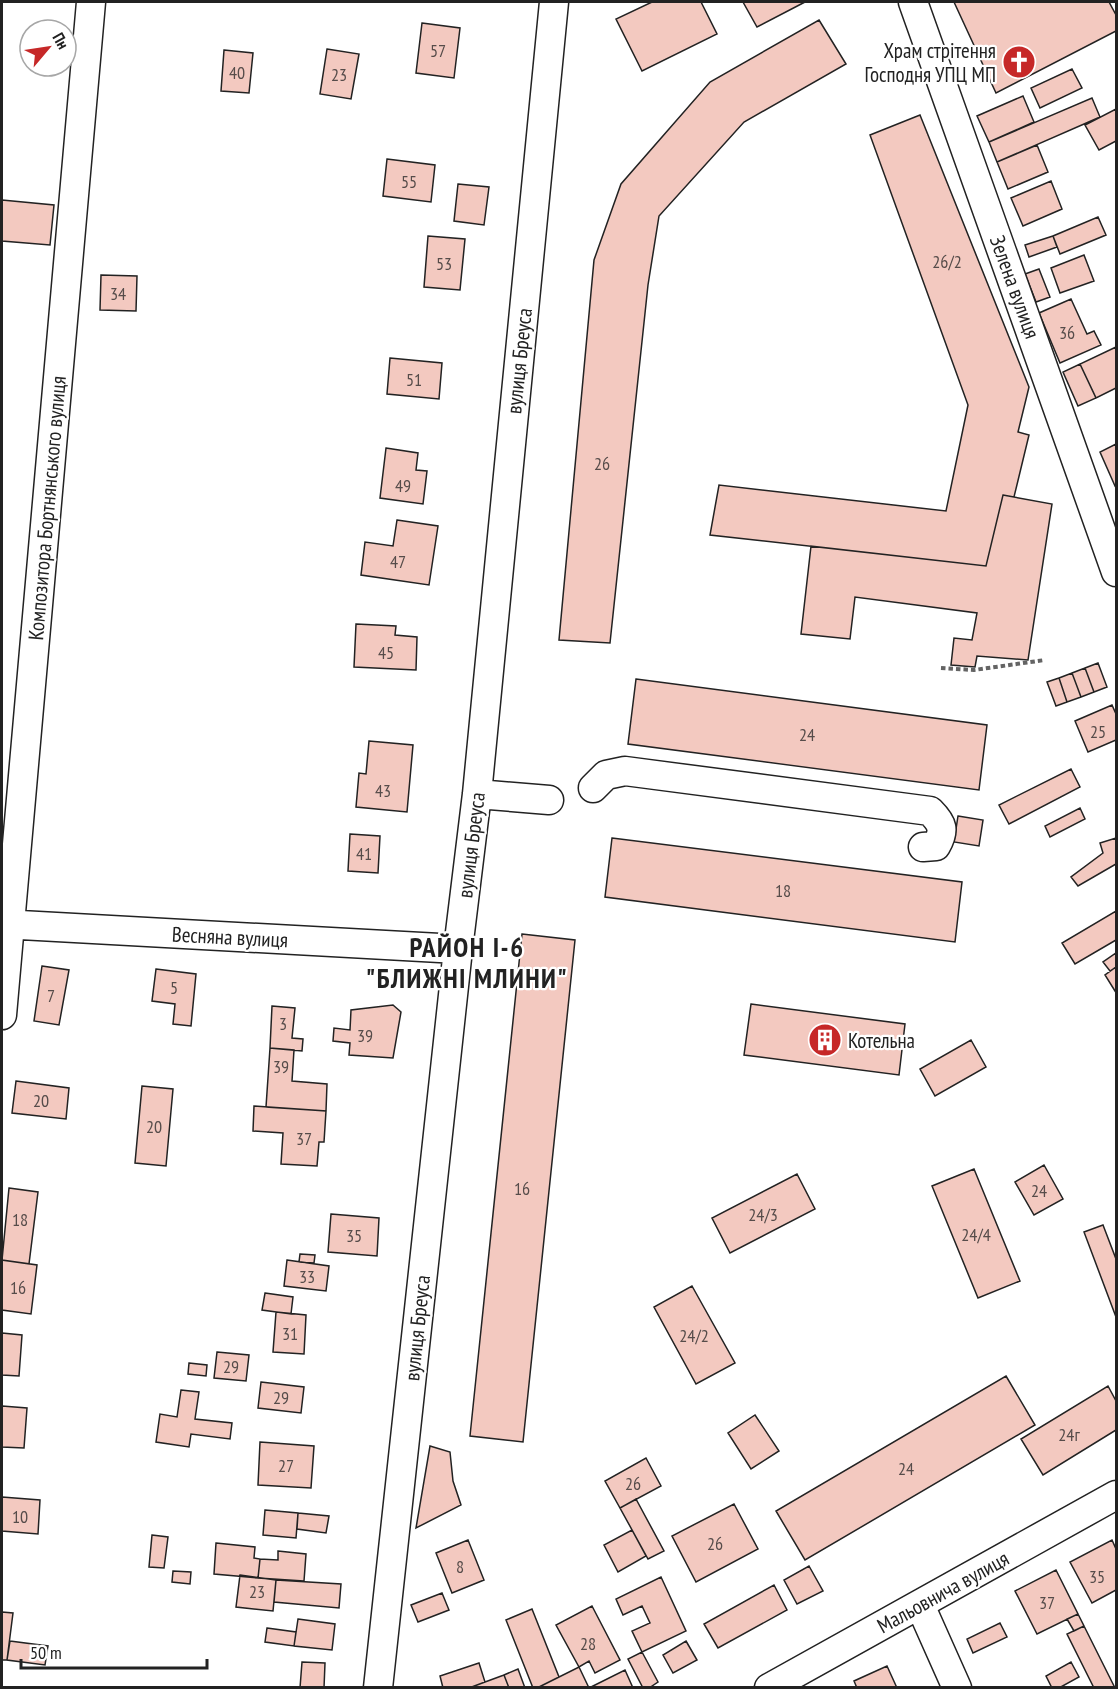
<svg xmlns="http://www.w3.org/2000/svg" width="1118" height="1689" font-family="'PT Sans Narrow',sans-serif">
<rect width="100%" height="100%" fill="#fff"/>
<path fill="#f3c9c0" stroke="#222" stroke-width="1.5" d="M652,2H701L717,34L642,71L616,19Z
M743,2H805L757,27Z
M954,2H1109L1116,15V31L996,93Z
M819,20L846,64L744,122L659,216L648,285L610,643L559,640L594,260L621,184L710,82Z
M422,23L460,28L454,78L416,73Z
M327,49L359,54L351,99L320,94Z
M224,50L253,53L249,93L221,91Z
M1072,69L1082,88L1040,108L1031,88Z
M1023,96L1034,122L989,142L977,116Z
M1092,98L1100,117L997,162L989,142Z
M1116,109V141L1099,150L1085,125Z
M920,115L1029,387L1018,432L1029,435L1014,497L1003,495L986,566L710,535L719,485L946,511L968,405L870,135Z
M1037,145L1048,172L1008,189L997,162Z
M387,159L435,165L431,202L383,196Z
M1051,181L1062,209L1023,226L1011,198Z
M458,184L489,187L484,225L454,221Z
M2,200L54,205L50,245L2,241Z
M1098,217L1106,235L1060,254L1053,236Z
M428,236L465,239L460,290L424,287Z
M1053,236L1057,247L1029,257L1025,245Z
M1084,255L1094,281L1060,293L1051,268Z
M1039,269L1050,297L1036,302L1025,274Z
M101,275L137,276L136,311L100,310Z
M1071,299L1087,334L1094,331L1101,345L1060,363L1039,313Z
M1116,347V388L1096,398L1080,364Z
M390,358L442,363L439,399L387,394Z
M1080,364L1096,398L1078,406L1063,372Z
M1116,444V485L1115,486L1100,452Z
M386,448L418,453L416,470L427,471L423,504L380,498Z
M1003,495L1052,504L1028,660L977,656L975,667L951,665L954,638L972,640L977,613L855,597L850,639L801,634L811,546L986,566Z
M397,520L438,526L429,585L361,575L365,542L393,546Z
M356,624L396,626L395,635L417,637L416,670L354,667Z
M1098,663L1107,687L1094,692L1085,668Z
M1085,668L1094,692L1081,697L1072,673Z
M1072,673L1081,697L1067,702L1059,678Z
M1059,678L1067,702L1056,706L1047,682Z
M636,679L987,725L979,790L628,744Z
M1112,705L1116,714V740L1088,752L1075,721Z
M369,741L413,745L407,812L356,807L359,773L366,774Z
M1071,769L1080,787L1009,824L999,805Z
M1080,808L1085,819L1050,837L1045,826Z
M958,816L983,820L979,846L954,842Z
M350,834L380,836L378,873L348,871Z
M612,838L962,882L955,942L605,897Z
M1116,838V864L1078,886L1071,877L1103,853L1100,843Z
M1116,911V940L1075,964L1062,943Z
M522,934L575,940L523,1442L470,1436Z
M1116,953V967L1110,971L1103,962Z
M42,966L69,970L59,1025L34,1021Z
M1116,967V990L1115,991L1105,975Z
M156,969L196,974L191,1026L173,1024L175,1004L152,1001Z
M751,1004L905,1024L899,1075L744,1055Z
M393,1005L401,1012L393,1058L349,1055L350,1043L333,1041L334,1028L350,1030L351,1010Z
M272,1006L295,1008L292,1038L303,1039L302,1051L270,1048Z
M971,1040L986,1067L935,1096L920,1069Z
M270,1048L294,1050L292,1081L327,1084L326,1111L266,1107Z
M16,1081L69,1088L66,1119L12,1113Z
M142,1086L173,1089L166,1166L135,1163Z
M254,1106L326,1111L324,1142H319L317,1166L281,1164L283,1133L253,1131Z
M1044,1165L1063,1199L1034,1215L1015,1182Z
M974,1169L1020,1281L978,1298L932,1186Z
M797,1174L815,1209L730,1253L712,1218Z
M9,1188L38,1192L29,1264L2,1260Z
M331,1214L379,1218L377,1256L328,1252Z
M1103,1225L1116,1259V1317L1084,1232Z
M300,1254L315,1255L314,1263L299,1262Z
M2,1260L37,1265L31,1314L2,1310Z
M287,1260L329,1266L326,1291L284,1286Z
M692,1286L735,1363L696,1384L654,1307Z
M265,1293L293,1297L291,1314L262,1310Z
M276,1312L306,1315L304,1354L273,1352Z
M2,1333L22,1335L19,1376L2,1375Z
M217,1352L249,1355L246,1381L214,1378Z
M189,1363L207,1365L206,1376L188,1374Z
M1006,1376L1035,1425L805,1560L776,1511Z
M261,1382L304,1387L301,1413L258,1408Z
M1108,1386L1116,1401V1430L1043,1475L1021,1439Z
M181,1390L199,1392L195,1419L232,1423L230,1439L191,1434L189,1447L156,1442L160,1414L177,1417Z
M2,1406L27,1408L24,1448L2,1447Z
M755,1415L779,1451L751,1469L728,1433Z
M260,1442L314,1446L311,1488L258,1485Z
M430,1446L450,1452L453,1481L461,1505L416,1528Z
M646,1458L661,1486L620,1508L605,1481Z
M2,1497L40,1500L38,1534L2,1531Z
M636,1499L664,1551L648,1559L620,1508Z
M734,1504L758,1549L696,1582L672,1536Z
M265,1510L298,1513L296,1538L263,1535Z
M298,1513L329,1516L326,1533L297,1529Z
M632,1530L646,1556L618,1572L604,1545Z
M152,1535L168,1537L164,1568L149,1567Z
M468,1540L484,1580L452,1593L436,1553Z
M1112,1540L1116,1549V1590L1092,1603L1070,1562Z
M216,1543L255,1547L254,1558L260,1559L258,1578L214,1574Z
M278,1551L306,1554L304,1581L258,1578L260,1559L278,1560Z
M809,1566L823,1591L797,1604L784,1580Z
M1056,1570L1078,1614L1037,1634L1015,1591Z
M173,1571L191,1572L190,1584L172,1582Z
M240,1575L276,1580L273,1611L236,1607Z
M661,1577L686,1631L642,1652L632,1631L650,1623L642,1606L623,1615L616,1599Z
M276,1580L341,1584L339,1608L274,1602Z
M774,1585L787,1610L718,1648L704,1624Z
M442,1593L449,1610L418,1622L411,1605Z
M592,1606L620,1660L595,1673L589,1661L579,1667L556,1625Z
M532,1609L559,1677L537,1688H533L506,1620Z
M2,1612L13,1613L7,1660H2Z
M1078,1614L1084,1626L1074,1631L1067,1619Z
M298,1619L335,1624L332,1650L294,1646Z
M1000,1623L1007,1637L973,1653L967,1639Z
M1084,1626L1115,1688H1094L1067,1634Z
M267,1628L296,1632L294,1646L265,1642Z
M10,1641L48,1646L45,1665L7,1660Z
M686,1641L697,1660L673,1673L663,1655Z
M642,1652L658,1682L649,1688H643L628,1659Z
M302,1662L325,1663L324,1688H300Z
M1071,1662L1079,1677L1059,1688H1052L1046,1676Z
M479,1663L485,1682L469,1688H443L440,1676Z
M887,1666L897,1688H857L854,1681Z
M579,1667L589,1688H537Z
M518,1669L525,1688H509L504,1675Z
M625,1670L633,1688H589Z
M504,1675L509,1688H469L485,1682Z"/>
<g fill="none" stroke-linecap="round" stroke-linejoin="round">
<defs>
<path id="minor" d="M913,2L1116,572
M593,788L606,775L625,771L930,811C943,824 945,830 936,846L923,847
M477,794L549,800
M2,924L458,949
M2,1015L91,2
M920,1605L957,1688
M378,1688L458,949L477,794L554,2
M769,1688L1116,1495"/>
</defs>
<use href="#minor" stroke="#222" stroke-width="31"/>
<path stroke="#646464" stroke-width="4" stroke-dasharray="4.5 3" stroke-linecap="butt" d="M941,668L974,670L1045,660"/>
<use href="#minor" stroke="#fff" stroke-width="28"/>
</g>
<defs>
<symbol id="church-disc" viewBox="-11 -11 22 22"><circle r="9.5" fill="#c62828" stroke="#fff"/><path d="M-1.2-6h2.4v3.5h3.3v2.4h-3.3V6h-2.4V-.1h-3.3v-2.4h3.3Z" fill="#fff"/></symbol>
<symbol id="building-disc" viewBox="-11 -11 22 22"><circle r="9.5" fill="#c62828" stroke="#fff"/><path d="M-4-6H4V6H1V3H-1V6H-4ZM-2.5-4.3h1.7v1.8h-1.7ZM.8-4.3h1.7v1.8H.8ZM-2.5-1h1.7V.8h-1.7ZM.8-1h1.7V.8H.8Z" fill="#fff"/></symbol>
</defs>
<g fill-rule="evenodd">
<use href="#church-disc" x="1000" y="43" width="38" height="38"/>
<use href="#building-disc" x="806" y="1021" width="38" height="38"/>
</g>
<g text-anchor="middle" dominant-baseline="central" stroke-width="4.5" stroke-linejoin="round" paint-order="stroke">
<g font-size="18" fill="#564c4a">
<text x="438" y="50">57</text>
<text x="237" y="72">40</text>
<text x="339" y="74">23</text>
<text x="409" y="181">55</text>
<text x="947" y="261">26/2</text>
<text x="444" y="263">53</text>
<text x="118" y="293">34</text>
<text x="1067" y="332">36</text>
<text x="414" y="379">51</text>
<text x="602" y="463">26</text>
<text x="403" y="485">49</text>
<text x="398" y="561">47</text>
<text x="386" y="652">45</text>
<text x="1098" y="731">25</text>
<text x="807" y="734">24</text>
<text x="383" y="790">43</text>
<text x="364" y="853">41</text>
<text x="783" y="890">18</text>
<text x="174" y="987">5</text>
<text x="51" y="995">7</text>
<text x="283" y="1023">3</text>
<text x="365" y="1035">39</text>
<text x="281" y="1066">39</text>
<text x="41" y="1100">20</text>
<text x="154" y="1126">20</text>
<text x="304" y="1138">37</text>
<text x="522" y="1188">16</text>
<text x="1039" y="1190">24</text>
<text x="763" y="1214">24/3</text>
<text x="20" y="1219">18</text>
<text x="976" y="1234">24/4</text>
<text x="354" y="1235">35</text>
<text x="307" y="1276">33</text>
<text x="18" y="1287">16</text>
<text x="290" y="1333">31</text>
<text x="694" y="1335">24/2</text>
<text x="231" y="1366">29</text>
<text x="281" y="1397">29</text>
<text x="1069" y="1434">24г</text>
<text x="286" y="1465">27</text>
<text x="906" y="1468">24</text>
<text x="633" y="1483">26</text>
<text x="20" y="1516">10</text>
<text x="715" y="1543">26</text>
<text x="460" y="1566">8</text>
<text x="1097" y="1576">35</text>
<text x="257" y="1591">23</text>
<text x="1047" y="1602">37</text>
<text x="588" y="1643">28</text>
</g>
<g font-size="21" fill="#222" stroke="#fff" text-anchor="end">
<text x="996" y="50">Храм стрітення<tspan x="996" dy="24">Господня УПЦ МП</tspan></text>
<text x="848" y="1040" text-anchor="start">Котельна</text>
</g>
<g font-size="21" fill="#222" stroke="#fff">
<text transform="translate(1015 287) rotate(70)">Зелена вулиця</text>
<text transform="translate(519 361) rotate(-84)">вулиця Бреуса</text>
<text transform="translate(47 508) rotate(-85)">Композитора Бортнянського вулиця</text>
<text transform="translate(471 845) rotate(-83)">вулиця Бреуса</text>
<text transform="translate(230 937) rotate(3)">Весняна вулиця</text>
<text transform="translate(417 1328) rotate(-84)">вулиця Бреуса</text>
<text transform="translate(943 1592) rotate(-29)">Мальовнича вулиця</text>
</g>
<g font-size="27" font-weight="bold" letter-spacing="1.5" fill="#222" stroke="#fff">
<text x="467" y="947">РАЙОН І-6<tspan x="467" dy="31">"БЛИЖНІ МЛИНИ"</tspan></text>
</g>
</g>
<rect width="1118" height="1689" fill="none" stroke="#222222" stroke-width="6"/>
<g transform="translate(48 48) rotate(61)"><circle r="28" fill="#ffffff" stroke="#a7a7a7" stroke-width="1.5"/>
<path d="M0-4.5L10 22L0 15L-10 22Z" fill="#c62828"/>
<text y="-9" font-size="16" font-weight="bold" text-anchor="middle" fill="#222222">Пн</text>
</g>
<path d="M21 1659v9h186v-9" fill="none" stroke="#222222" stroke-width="3"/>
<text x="30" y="1659" font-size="18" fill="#222222" stroke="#ffffff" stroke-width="4.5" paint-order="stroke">50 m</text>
</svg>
